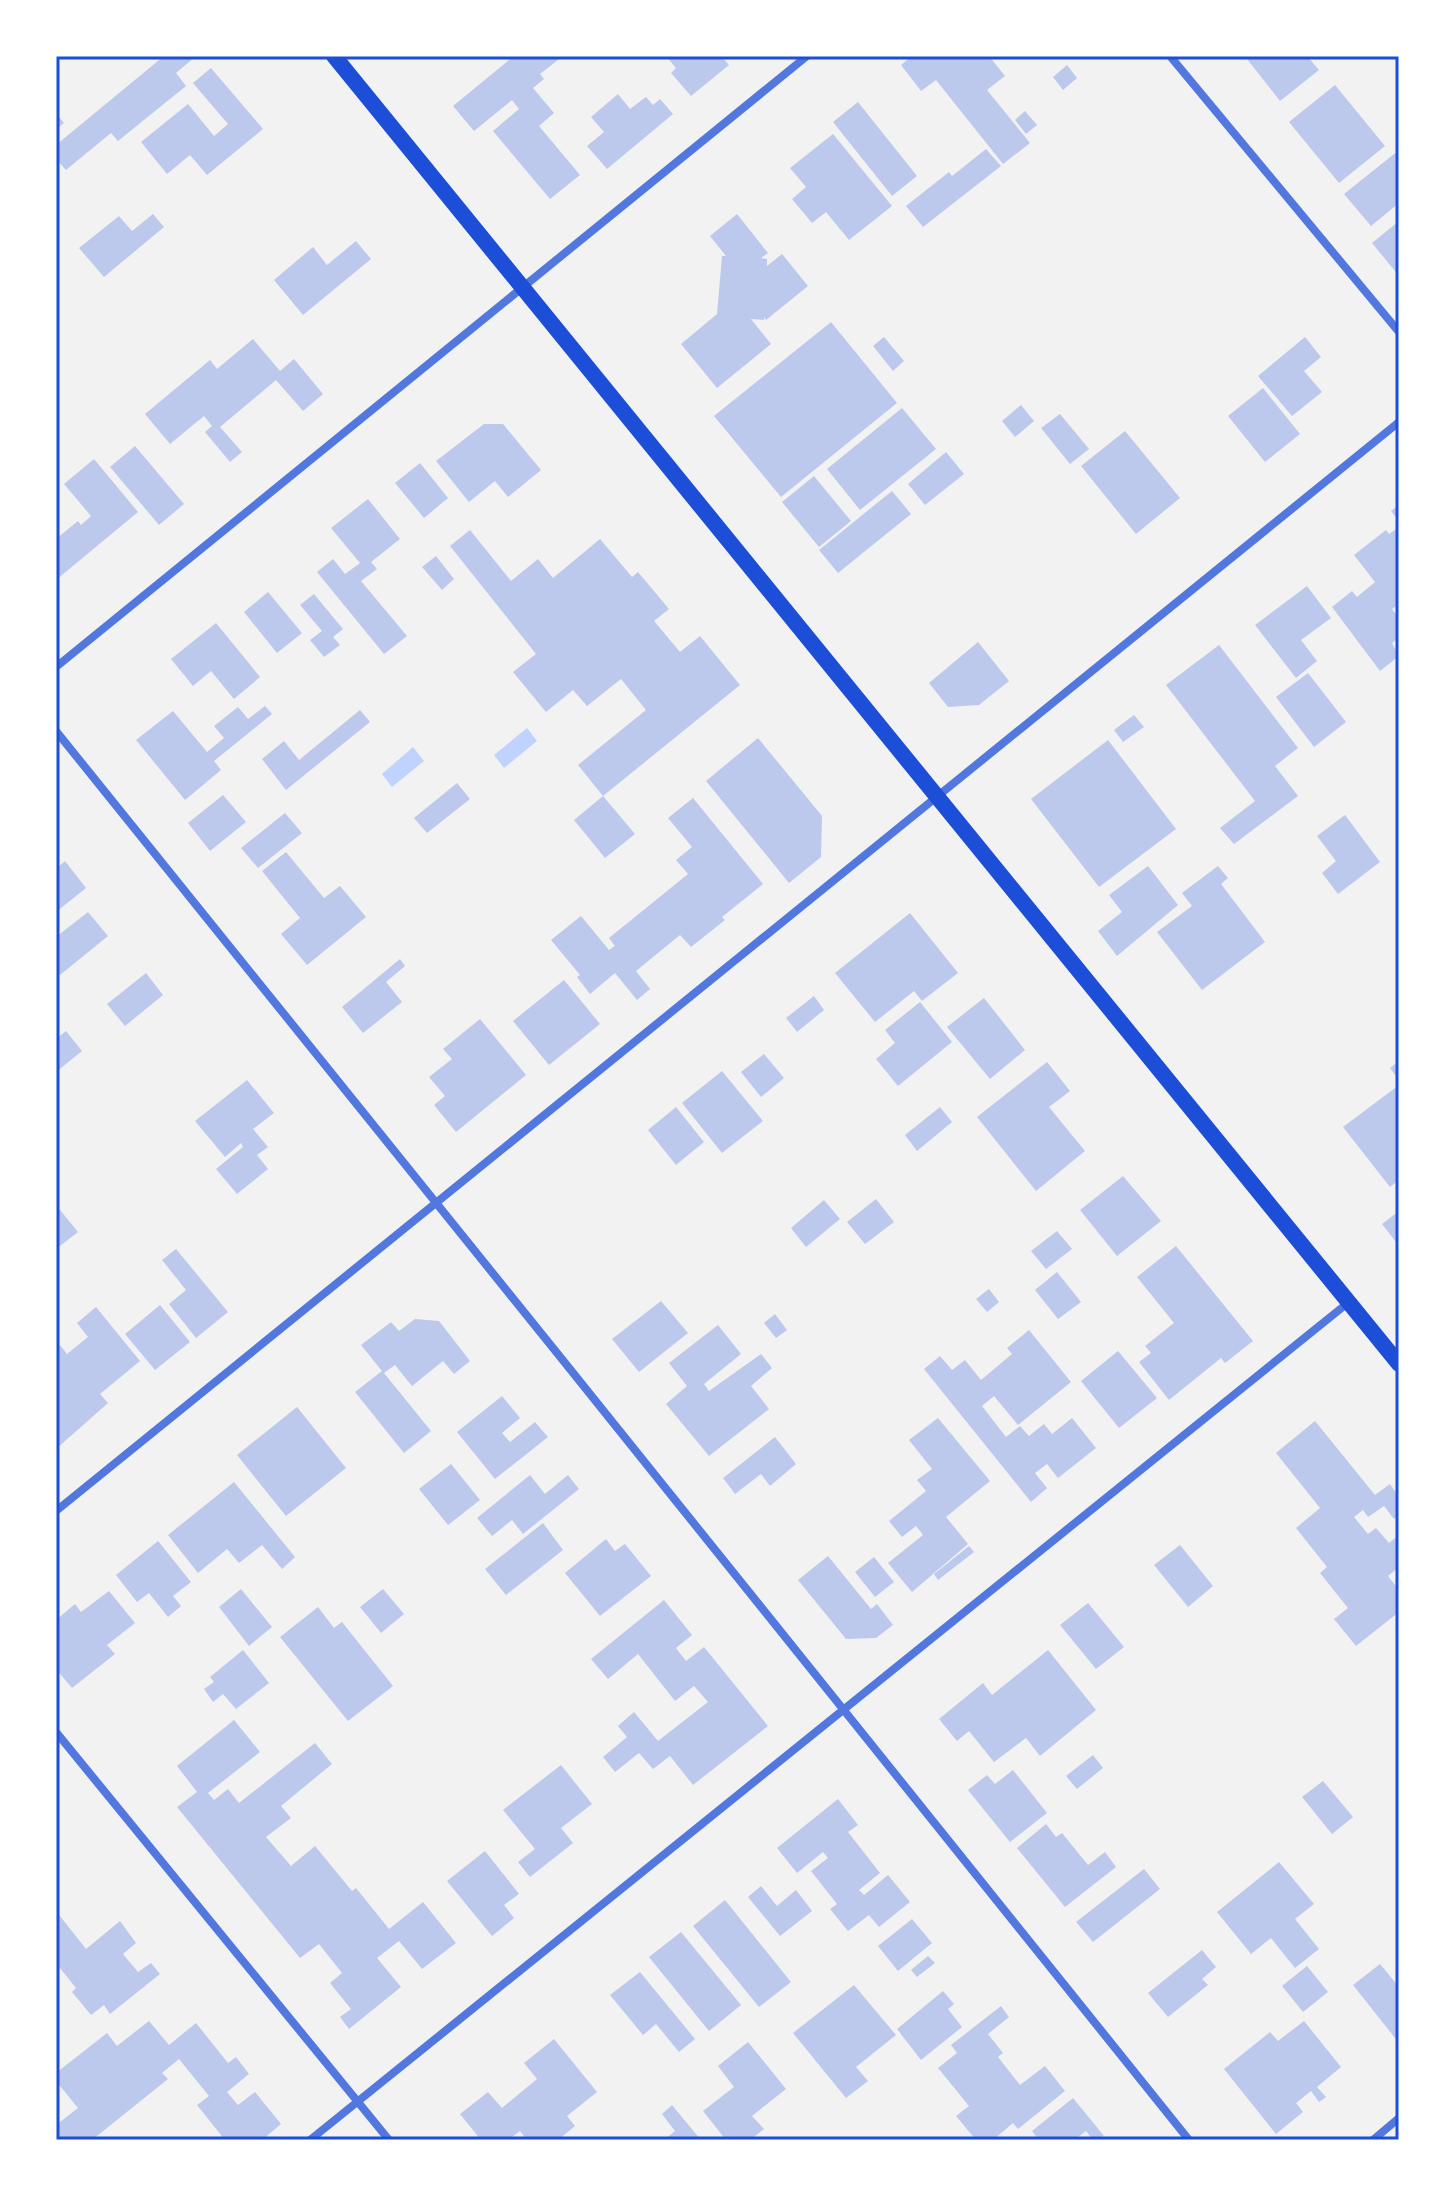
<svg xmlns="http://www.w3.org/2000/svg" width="1455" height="2196" font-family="'Noto Serif',serif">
<rect width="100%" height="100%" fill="#f2f2f2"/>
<path fill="#bfd3fe" d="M527,728L537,741L504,768L494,755Z
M413,747L424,761L392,787L382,774Z"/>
<path fill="#bdc9ec" d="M164,56H196L176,73L186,86L118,141L111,133L66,170L56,159V145Z
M514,56H563L540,74L544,79L533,88L554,113L539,126L580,175L550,199L493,131L519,109L512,100L474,131L453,106Z
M666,56H721L729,65L691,96L671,73L676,68Z
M912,56H989L1005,76L987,90L1030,143L1003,164L936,80L921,91L901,65Z
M1251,56H1307L1319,70L1280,101L1247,59Z
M1067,65L1077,78L1063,90L1053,77Z
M211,68L263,129L207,175L190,155L167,174L141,142L188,104L214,136L228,124L193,83Z
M1335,85L1385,146L1339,183L1289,122Z
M618,94L630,109L646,97L653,105L660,99L673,114L607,169L587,146L604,132L591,117Z
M858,102L917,176L892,196L833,122Z
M1025,111L1037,125L1026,134L1015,120Z
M56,113L64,123L56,129Z
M833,134L892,206L849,240L826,212L812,223L792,199L806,187L790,168Z
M986,149L1001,166L923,227L906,206L949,172L952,176Z
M1399,150V203L1371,226L1344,194Z
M153,214L164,227L104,277L79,248L119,216L132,231Z
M737,214L768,253L761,258L767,259V266L782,254L808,286L766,320L764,317V320L751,319L771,344L717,388L681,344L717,314L722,256H726L710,236Z
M1399,221V276L1372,243Z
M356,241L371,259L303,315L274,280L313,247L327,265Z
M831,322L897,403L781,497L714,416Z
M884,337L904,361L893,371L873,346Z
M1305,337L1321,357L1304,371L1322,392L1292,416L1258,376Z
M253,339L280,371L294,359L323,394L303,411L276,380L220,427L242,452L230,462L205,432L212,426L204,416L170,444L145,414L210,360L217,369Z
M1263,388L1300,434L1265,462L1228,416Z
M1021,405L1034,421L1015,437L1002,421Z
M902,408L936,449L860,510L827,469Z
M1060,414L1089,449L1070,464L1041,428Z
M484,424H503L541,470L508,497L495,481L469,502L436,461Z
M1125,431L1180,498L1136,534L1081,466Z
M135,446L184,504L159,525L110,467Z
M946,452L964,474L925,505L908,484Z
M94,459L138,512L56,580V539L78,521L81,525L91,516L64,484Z
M420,463L448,498L424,518L395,483Z
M814,476L851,521L819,547L782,502Z
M892,491L911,514L838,573L819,550Z
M368,499L400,539L371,562L377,569L361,581L407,636L384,654L317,572L333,559L345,574L360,563L331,528Z
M1399,505V521L1391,511Z
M1399,527V604L1392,609L1399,618V638L1392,643L1399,656L1380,671L1332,607L1352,591L1357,597L1375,582L1354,555L1386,530L1389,534Z
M470,530L511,581L538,559L553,578L600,539L632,577L638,572L669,609L654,621L680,652L700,636L740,685L603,796L578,765L646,710L621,679L587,706L573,690L546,712L513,672L536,654L450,546Z
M436,556L454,579L442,590L422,567Z
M1307,586L1331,618L1301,640L1317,661L1296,678L1255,625Z
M268,592L302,633L277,653L244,612Z
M314,594L343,629L333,637L340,645L324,657L310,640L322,631L300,605Z
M216,623L260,677L234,699L211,671L193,686L171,659Z
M978,642L1009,681L979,705L948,707L929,683Z
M1219,645L1298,748L1275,766L1298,796L1234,844L1220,828L1255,801L1166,685Z
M1308,673L1346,722L1314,747L1276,697Z
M265,706L272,714L214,761L221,770L185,800L136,740L173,711L207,752L224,738L214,726L238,707L248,719Z
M360,710L370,722L286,790L262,759L284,741L299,760Z
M1134,715L1144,727L1123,742L1114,730Z
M758,738L822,816L821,857L789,883L706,781Z
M1108,740L1176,829L1099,887L1031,799Z
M457,783L470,799L427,833L414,818Z
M223,795L246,822L210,851L188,823Z
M603,796L635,834L605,858L574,820Z
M693,798L763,884L722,917L725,920L691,947L680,935L636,971L650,989L637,1000L615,973L590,994L577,977L580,975L551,940L581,916L609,950L615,946L609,938L688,874L676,860L692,847L668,818Z
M285,813L302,833L258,868L241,848Z
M1345,815L1380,862L1338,894L1322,873L1336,861L1317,836Z
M286,852L324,898L340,886L366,917L307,965L281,934L300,918L262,871Z
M65,861L86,888L56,912V869Z
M1148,866L1178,905L1117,956L1098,931L1122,912L1109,895Z
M1218,866L1228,878L1221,884L1265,942L1202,990L1157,932L1192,906L1182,893Z
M88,912L108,936L60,975L56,970V937Z
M910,913L958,973L922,1001L914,991L875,1022L835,973Z
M400,959L405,966L386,982L402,1002L363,1033L342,1007Z
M146,973L163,995L125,1026L107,1004Z
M564,980L600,1024L549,1065L513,1021Z
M814,996L824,1010L797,1032L786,1018Z
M984,998L1025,1050L990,1079L947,1027Z
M920,1002L952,1042L898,1086L876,1059L895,1043L885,1030Z
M480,1019L526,1075L456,1132L434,1105L445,1096L429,1077L452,1059L443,1049Z
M66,1031L82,1051L56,1072V1039Z
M764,1054L784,1078L761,1097L741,1072Z
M1399,1061V1080L1390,1068Z
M1047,1062L1070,1091L1049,1107L1085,1151L1036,1191L977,1117Z
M722,1071L763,1121L722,1153L682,1103Z
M247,1080L274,1113L253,1129L268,1147L257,1155L268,1169L237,1194L216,1169L243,1147L241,1143L225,1157L195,1121Z
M1399,1085V1180L1390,1187L1343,1127Z
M676,1107L704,1142L676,1165L648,1130Z
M940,1107L952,1122L917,1151L905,1135Z
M1123,1176L1161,1221L1117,1256L1080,1210Z
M876,1199L894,1222L865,1244L847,1222Z
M824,1200L840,1219L806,1247L791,1228Z
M56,1205L78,1232L56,1249Z
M1399,1211V1246L1382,1224Z
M1057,1231L1072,1249L1046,1269L1031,1251Z
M1176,1246L1253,1341L1225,1363L1221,1358L1169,1400L1139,1362L1151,1353L1145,1346L1174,1323L1137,1277Z
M176,1249L228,1312L196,1338L169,1304L186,1290L162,1260Z
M1057,1272L1081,1302L1058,1319L1035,1290Z
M989,1289L999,1302L987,1312L976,1299Z
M661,1301L688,1333L639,1372L612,1339Z
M160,1305L190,1342L155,1370L125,1334Z
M96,1307L140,1361L100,1394L108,1403L56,1449V1348L60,1345L67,1354L88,1337L77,1323Z
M775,1314L787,1330L776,1338L764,1323Z
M415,1319L439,1321L470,1361L454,1374L443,1361L412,1386L395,1365L384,1373L431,1431L404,1453L355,1392L382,1371L361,1345L391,1322L399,1331Z
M718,1325L741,1354L704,1384L709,1391L761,1354L772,1368L751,1386L769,1409L709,1456L666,1404L687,1386L669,1363Z
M1029,1330L1071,1382L1018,1425L994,1396L982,1406L1006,1437L1020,1426L1029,1436L1044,1424L1052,1434L1072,1418L1096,1448L1058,1478L1047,1464L1035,1473L1047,1488L1031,1502L924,1369L940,1356L952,1370L965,1360L981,1380L1012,1354L1007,1348Z
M1118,1351L1157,1398L1119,1428L1081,1381Z
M502,1396L520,1418L502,1433L510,1442L535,1422L548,1437L495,1479L457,1432Z
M297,1407L346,1468L286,1516L237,1455Z
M938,1418L990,1481L946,1517L968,1544L912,1592L888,1563L923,1535L916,1526L902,1537L889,1521L926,1491L917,1480L932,1469L909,1440Z
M1315,1421L1375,1495L1390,1484L1397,1494L1399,1493V1515L1394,1519L1384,1506L1368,1517L1363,1510L1354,1517L1368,1534L1376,1528L1389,1543L1399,1535V1567L1388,1576L1399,1590V1612L1356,1646L1334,1619L1348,1608L1320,1573L1327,1567L1296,1528L1320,1508L1276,1453Z
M775,1437L796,1464L770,1486L761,1474L735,1494L723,1478Z
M451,1464L480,1500L448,1525L419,1489Z
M530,1475L545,1494L568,1475L579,1489L523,1534L512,1520L492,1536L477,1518Z
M234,1482L295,1557L282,1569L262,1545L239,1563L227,1549L198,1573L168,1535Z
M543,1523L563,1550L506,1595L485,1569Z
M606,1539L615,1551L625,1544L651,1576L600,1616L565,1573Z
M158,1541L191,1582L173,1596L181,1606L168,1617L149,1593L137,1602L116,1575Z
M1180,1545L1213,1586L1188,1607L1154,1565Z
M969,1546L974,1552L938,1580L934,1574Z
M828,1556L871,1609L877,1604L893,1625L876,1638L846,1639L798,1580Z
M874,1557L894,1582L875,1597L855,1572Z
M241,1589L272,1627L249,1646L219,1607Z
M383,1589L404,1614L381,1633L360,1607Z
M109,1591L135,1623L107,1645L115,1654L72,1688L56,1669V1620L75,1604L81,1612Z
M664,1600L692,1635L676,1648L686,1661L704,1647L768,1726L693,1785L670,1756L653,1769L639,1753L615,1772L603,1757L627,1737L618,1726L634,1712L658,1741L708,1702L694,1686L675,1701L638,1654L608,1679L591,1659Z
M1088,1603L1124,1647L1096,1669L1060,1625Z
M318,1607L334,1628L342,1622L393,1686L348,1721L280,1637Z
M243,1650L269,1683L236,1709L223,1694L213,1702L204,1689L214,1682L210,1677Z
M1048,1650L1096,1710L1040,1756L1026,1738L994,1762L969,1731L957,1741L939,1719L983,1683L992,1695Z
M234,1720L260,1752L208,1793L214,1800L228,1789L239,1803L315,1743L332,1764L281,1806L291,1818L266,1837L291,1866L315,1846L352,1891L356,1888L389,1929L423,1902L456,1943L422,1969L399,1941L377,1958L401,1987L349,2029L340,2017L351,2009L330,1983L342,1973L319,1944L300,1958L177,1807L197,1792L177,1766Z
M1093,1755L1103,1768L1077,1789L1066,1776Z
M561,1765L592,1804L561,1828L573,1843L530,1877L518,1862L535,1849L503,1810Z
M1013,1770L1047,1813L1010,1842L968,1790L987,1775L995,1784Z
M1323,1781L1353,1817L1332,1834L1302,1797Z
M838,1799L858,1825L848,1832L880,1873L859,1890L864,1895L888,1875L910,1902L879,1927L869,1915L848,1931L830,1909L837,1904L811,1871L828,1858L823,1852L797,1873L777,1848Z
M1046,1824L1056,1837L1062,1833L1088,1865L1105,1852L1116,1867L1065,1907L1017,1848Z
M485,1851L519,1894L504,1905L514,1918L492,1936L447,1881Z
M1279,1862L1314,1904L1295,1919L1319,1949L1295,1968L1271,1938L1251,1954L1217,1912Z
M1144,1869L1160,1889L1093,1942L1076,1922Z
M761,1886L777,1906L796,1890L812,1911L780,1936L748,1897Z
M725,1900L791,1982L759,2007L693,1926Z
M56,1911L86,1949L120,1921L136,1943L123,1954L138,1972L151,1963L160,1974L110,2014L104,2005L91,2015L72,1992L76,1988L60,1968L56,1972Z
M912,1919L932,1943L898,1971L878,1946Z
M681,1932L741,2005L709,2031L649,1957Z
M1202,1950L1216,1967L1202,1979L1208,1985L1168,2017L1148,1993Z
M928,1956L935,1963L917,1977L911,1970Z
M1380,1964L1399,1987V2043L1353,1985Z
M1307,1966L1328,1992L1303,2012L1282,1986Z
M640,1972L695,2039L679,2052L656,2024L643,2035L610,1995Z
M854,1985L896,2035L856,2067L868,2081L846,2098L793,2033Z
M943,1991L954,2004L948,2009L962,2027L921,2060L897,2029Z
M1001,2006L1009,2017L988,2034L1003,2053L998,2057L1020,2085L1045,2066L1065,2091L1018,2129L1013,2123L993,2140H976L956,2116L969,2106L938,2068L957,2053L951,2045Z
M149,2021L169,2045L196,2023L228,2063L236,2057L249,2074L227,2092L238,2105L255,2092L281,2124L262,2140H225L197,2105L209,2096L179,2059L162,2073L168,2079L92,2140H56V2125L78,2108L56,2081V2073L107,2033L117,2046Z
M1304,2021L1341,2067L1317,2087L1326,2097L1319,2102L1311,2091L1296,2103L1303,2112L1276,2134L1224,2069L1270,2032L1278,2041Z
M554,2039L597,2092L567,2116L575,2126L558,2140H527L520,2131L508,2140H481L460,2114L488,2092L502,2108L537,2079L524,2063Z
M748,2042L786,2089L752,2116L764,2129L750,2140H726L703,2111L734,2087L718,2066Z
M1073,2098L1104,2136L1093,2140L1086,2131L1074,2140H1039L1032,2131Z
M672,2105L686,2122L701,2140H664L675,2131L662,2114Z"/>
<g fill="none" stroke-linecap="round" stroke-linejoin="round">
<path stroke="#5277de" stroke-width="8" d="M1170,56L1399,332
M56,667L807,56
M56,731C436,1199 810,1671 1189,2140
M56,1511L1399,422
M56,1732L389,2140
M310,2140L1349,1302
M1373,2140L1399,2118"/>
<path stroke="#1d4ed8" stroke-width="16" d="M334,56L1399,1364"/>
</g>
<rect width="1455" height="2196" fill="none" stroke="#ffffff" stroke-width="116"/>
<rect x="58" y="58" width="1339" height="2080" fill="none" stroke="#1d4ed8" stroke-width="3"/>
</svg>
